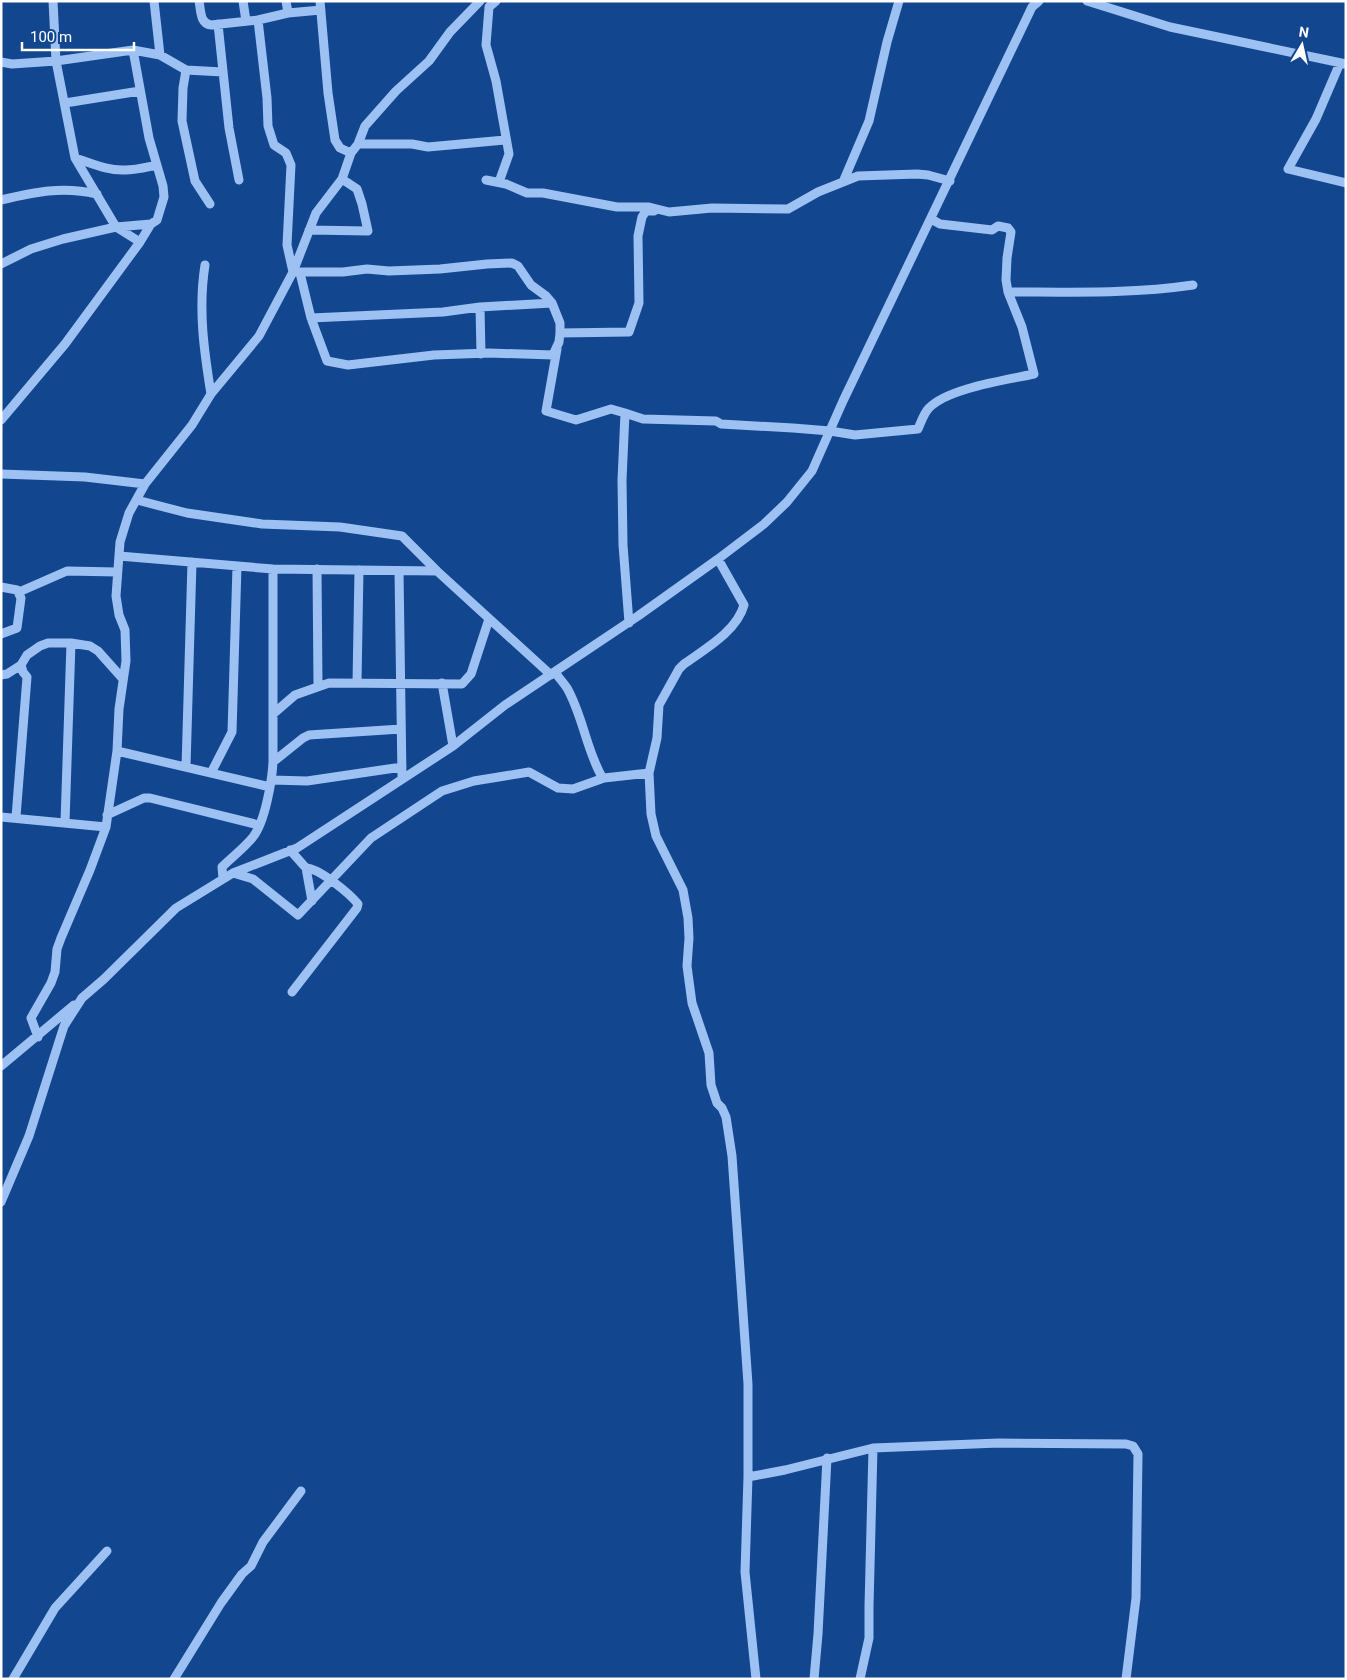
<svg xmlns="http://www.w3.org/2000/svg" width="1347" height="1680" font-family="Roboto,sans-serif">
<rect width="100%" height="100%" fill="#12468f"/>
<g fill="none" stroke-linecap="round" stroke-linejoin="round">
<path stroke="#9cc1f2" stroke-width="9" d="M53,1L56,61L75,158L116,227L140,242
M154,1L160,55
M199,1C201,11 200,24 211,25L258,20L288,13L321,10
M243,1L246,21
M286,1L288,13
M320,1L328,93L335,140L340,148L351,153
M496,1L489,7L486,45L496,81L509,154L499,182
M1087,1L1170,27L1346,64
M258,20L267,98L268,126L274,145L286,153L291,165L287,245L293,272
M218,24L229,128L239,180
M1,62L12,64L56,61L133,50L160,55L186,70L223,72
M1340,63L1316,119L1288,169L1346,183
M186,70L183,88L182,121L195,181L210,204
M65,103L140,91
M358,144H412L428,147L505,140
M75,158C91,163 108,171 125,170C136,170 147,167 157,165
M486,180L506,184L527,193H543L617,207H649L669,212L712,208L788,209L818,192L858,176L917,174L928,175L950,181
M843,182L869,121L887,42L899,1
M1,200C35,192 62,186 97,194
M309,230L368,231L362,204L357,189L342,179
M1,264L31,249L63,239L116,227L151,224L157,220L164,197L163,186L149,138L133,50
M205,265C198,309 204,351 211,394
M293,272H343L367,269L389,271L440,269L487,264L512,263L518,266L531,285L546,296L552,303L560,323V333L559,342L553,355L489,353L434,355L348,365L327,361L311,318L300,273
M1008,292C1070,292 1132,294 1193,285
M480,307L481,354
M311,318L443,312L480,307L552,303
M560,333L629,332L639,303L638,236L642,217L646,211H654
M557,349L546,411L576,420L611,409L625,413L622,480L623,545L629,623
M625,413L643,419L716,421L721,424L793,428L830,431L855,435L918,429C921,422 924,413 929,408C948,388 1007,380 1034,374L1022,327L1008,292L1006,280L1007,258L1011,232L1008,228L998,226L992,230L940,224L931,219
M1,420L65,344L140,242L151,224
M1,474L85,477L145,484
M137,500L187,513L262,524L340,527L402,536L437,571L551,675
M119,556L273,569L437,571
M718,559L744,605C737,631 705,649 684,664L679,669L659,705L657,738L649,773L651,814L656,836L683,890L688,918L689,938L687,966L692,1003L709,1053L711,1085L717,1103L722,1108L726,1117L732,1156L748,1384V1477L745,1572L756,1679
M317,569L318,686
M399,571L402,778
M1,587L17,590L21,598L17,628L1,634
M19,592L67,571L117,572
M555,672C558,677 563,682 567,688C583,716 586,749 602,777L604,778
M1,675L7,674L21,665L27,655L40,646L48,643H71L90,646L98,651L123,679
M357,683L359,570
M442,683L453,746
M273,714L295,695L329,683L462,684L471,674L489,619
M117,751L270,787
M273,762L303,738L309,735L401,729
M186,767L192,562
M211,773L232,732L237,566
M272,780L307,781L402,767
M107,815L144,798H150L259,825
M1,817L106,827
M16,817L27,677L23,672L21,665
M65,822L71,643
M290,850L306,868L312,901
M233,873L253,879L298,915L371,838L442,791L474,781L529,772L558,788L573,789L604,778L649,773
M223,879L222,867C232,857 244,848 253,837C265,822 272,781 273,762V569
M292,992L357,908L358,904C350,894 319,868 306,868
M38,1037L31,1018L51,983L55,972L57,949L61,938L90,870L106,827L117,751L119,709L126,661L125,630L119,615L116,596L120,542L129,513L145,484L192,425L211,394L259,336L293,272L316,213L342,179L351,153L358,144L365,126L396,91L429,61L450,32L480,1
M1,1066L74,1005
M1,1202L29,1136L64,1026L82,998L104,979L176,908L233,873L297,848L453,746L505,705L638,616L718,559L764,524L787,502L812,471L843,401L1032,7L1039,1
M748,1477L785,1470L873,1448L999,1443L1126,1444L1133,1446L1138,1454L1136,1598L1126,1679
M13,1679L55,1608L107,1551
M174,1679L221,1603L242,1574L251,1566L263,1542L301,1491
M814,1679L818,1634L827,1458
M860,1679L869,1638V1606L873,1448"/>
</g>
<rect width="1347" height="1680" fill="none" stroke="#ffffff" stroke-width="5"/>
<g transform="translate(1302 45) rotate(9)" stroke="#12468f" stroke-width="4" paint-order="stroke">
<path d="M0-4L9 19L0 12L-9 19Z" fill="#ffffff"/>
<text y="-8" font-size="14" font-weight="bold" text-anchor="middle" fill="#ffffff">N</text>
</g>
<path d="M22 42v8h112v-8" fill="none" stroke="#ffffff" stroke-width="2.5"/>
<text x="30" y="42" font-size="15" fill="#ffffff" stroke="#12468f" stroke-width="4" paint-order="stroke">100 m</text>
</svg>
